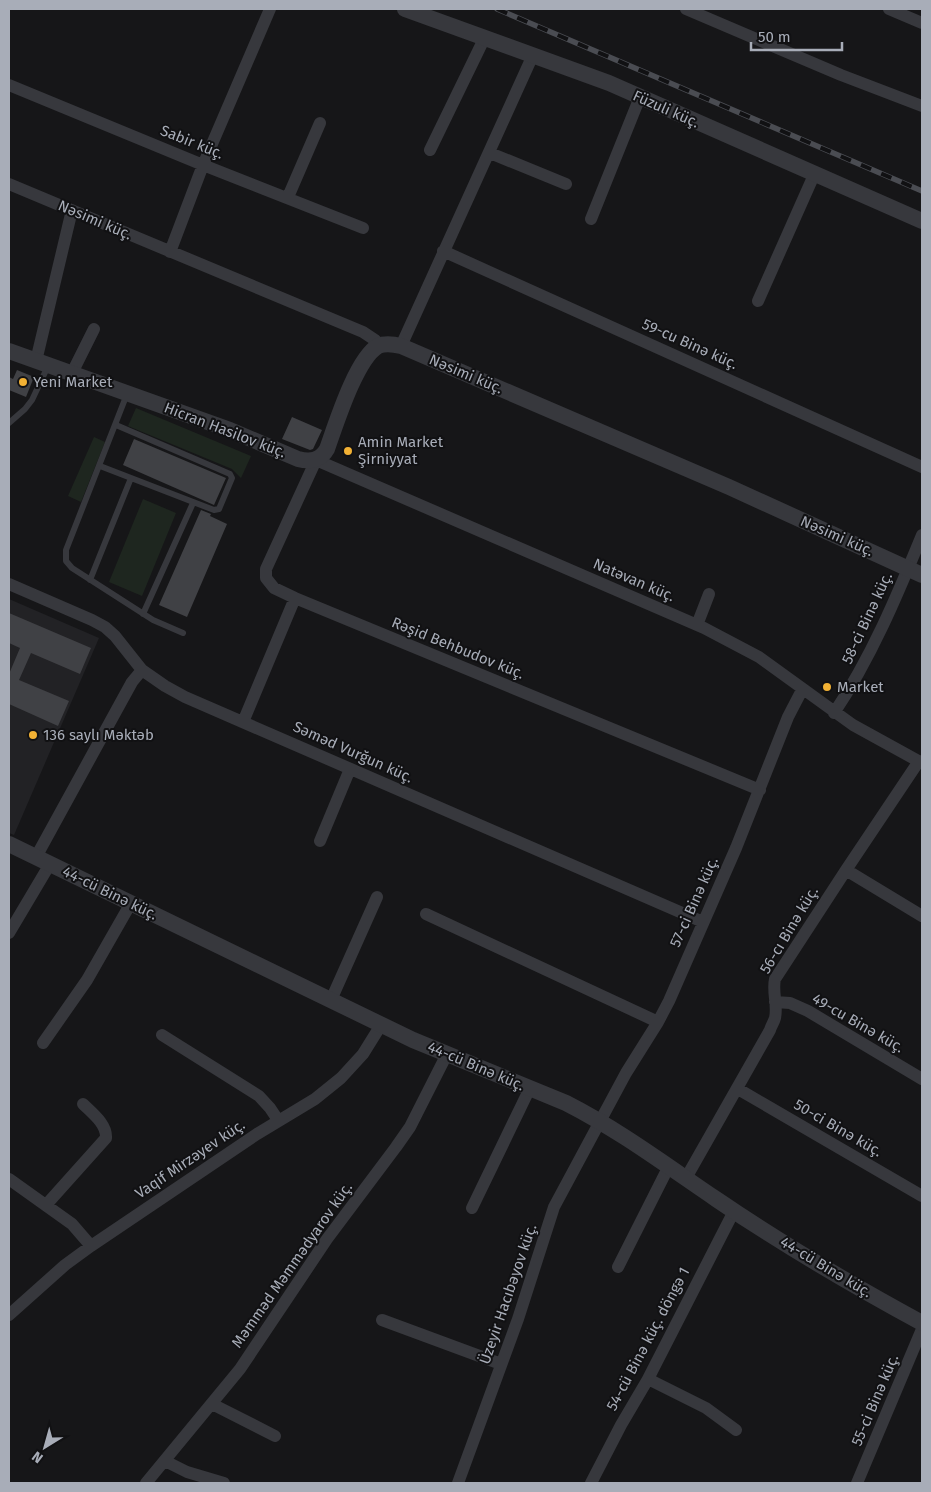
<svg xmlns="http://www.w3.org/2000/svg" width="931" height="1492" font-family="'Fira Sans',sans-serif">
<rect width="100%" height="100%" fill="#161618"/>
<path fill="#222225" d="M9,599L99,638L14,835L9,833Z"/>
<path fill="#1e261f" d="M136,408L251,456L241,478L232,469L128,426Z
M94,437L105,442L81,502L68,496Z
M143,499L176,513L142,596L109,582Z"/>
<path fill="#404145" d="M17,370L34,377L26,397L9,390V377L13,379Z
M292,417L322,430L313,449L310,450L282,439Z
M134,439L226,478L214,505L123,465Z
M201,510L211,514L210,516L227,524L187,617L159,605Z
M9,613L91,648L80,674L31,653L19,680L69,701L58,726L9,704V674L20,648L9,643Z"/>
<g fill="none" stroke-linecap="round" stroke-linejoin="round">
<path stroke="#37383d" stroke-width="6" d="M127,394L66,550V561L72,568L153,620L183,633
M9,423L25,409L32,400L48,366
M100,466L214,510L219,509L232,478L230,474L116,425
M90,580L131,478
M143,614L193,503"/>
<path stroke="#37383d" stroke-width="12" d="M686,9L841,75L922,106
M889,9L922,23
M9,85L203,165L363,228
M430,150L485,37
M490,153L566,184
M9,184L363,332L375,340L380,345
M288,197L320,123
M591,219L640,97
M443,251L922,467
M170,252L203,165L270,9
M758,301L814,175
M401,346L533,55
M36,361L72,210
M72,373L94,329
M9,584L92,620L105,627L115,636L142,670L165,686L185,697L703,922
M697,625L709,594
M834,713C871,658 897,596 922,535
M243,722L295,598
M760,790L295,598L274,588L266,578V569L316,460L704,628L759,657L853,725L922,763
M320,841L350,769
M36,857L132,682L142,670
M846,870L922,916
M426,914L658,1022
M9,933L50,864
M331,1000L377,897
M775,1002L790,1003L808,1011L922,1079
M162,1035L259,1096L270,1108L278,1120
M43,1043L87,980L131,903
M738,1089L922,1196
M686,1178L770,1030C771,1026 774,1022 775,1018C778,1005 772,992 775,979L846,870L919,761
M9,1179L72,1224L91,1246
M46,1205L106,1138C107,1124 92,1113 83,1104
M472,1208L530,1088
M618,1267L669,1166
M9,1315L65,1265L91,1246L257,1134L315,1099L341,1078L363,1054L381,1025
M382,1320L501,1364
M648,1379L706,1408L736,1430
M212,1404L275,1436
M165,1461L187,1472L224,1483
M146,1483L240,1369L327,1239L396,1147L410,1127L447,1054
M458,1483L518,1319L554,1207L626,1073L658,1022L669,1001L736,848L788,717L802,690
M591,1483L621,1425L648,1379L734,1211
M857,1483L922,1329"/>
<path stroke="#37383d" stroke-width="16" d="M405,9L609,83L922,221
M9,351L230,430L298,459C310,462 320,461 327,449C336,424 356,359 378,346C385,343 393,344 401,346L729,487L922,575
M9,844L413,1040L566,1103C619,1130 667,1166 716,1199C782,1244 852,1285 922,1323"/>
<defs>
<path id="rail" d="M497,9L922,191"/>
</defs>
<use href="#rail" stroke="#4a4c52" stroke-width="5.5"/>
<use href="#rail" stroke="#111113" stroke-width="4" stroke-dasharray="11" stroke-linecap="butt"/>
</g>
<g fill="#f2b134" stroke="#111113" stroke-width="2">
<circle cx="23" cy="382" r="5"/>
<circle cx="348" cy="451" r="5"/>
<circle cx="827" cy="687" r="5"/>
<circle cx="33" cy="735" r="5"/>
</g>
<g text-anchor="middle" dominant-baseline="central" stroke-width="4" stroke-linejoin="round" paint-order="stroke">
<g font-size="15" fill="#a8adb8" stroke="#111113">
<text transform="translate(666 109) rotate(24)">Füzuli küç.</text>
<text transform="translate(192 142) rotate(22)">Sabir küç.</text>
<text transform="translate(95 220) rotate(23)">Nəsimi küç.</text>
<text transform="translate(690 344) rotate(24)">59-cu Binə küç.</text>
<text transform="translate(466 374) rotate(23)">Nəsimi küç.</text>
<text transform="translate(225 430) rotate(21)">Hicran Hasilov küç.</text>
<text transform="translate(837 536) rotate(24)">Nəsimi küç.</text>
<text transform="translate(634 580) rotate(23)">Natəvan küç.</text>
<text transform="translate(867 618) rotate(-65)">58-ci Binə küç.</text>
<text transform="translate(458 648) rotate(22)">Rəşid Behbudov küç.</text>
<text transform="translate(353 752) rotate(24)">Səməd Vurğun küç.</text>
<text transform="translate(110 893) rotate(26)">44-cü Binə küç.</text>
<text transform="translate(694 902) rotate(-66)">57-ci Binə küç.</text>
<text transform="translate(789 930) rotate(-59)">56-cı Binə küç.</text>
<text transform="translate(858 1023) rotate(30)">49-cu Binə küç.</text>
<text transform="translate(476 1066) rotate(23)">44-cü Binə küç.</text>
<text transform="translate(838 1128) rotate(30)">50-ci Binə küç.</text>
<text transform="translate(190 1159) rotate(-34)">Vaqif Mirzəyev küç.</text>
<text transform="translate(292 1265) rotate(-55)">Məmməd Məmmədyarov küç.</text>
<text transform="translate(826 1267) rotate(31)">44-cü Binə küç.</text>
<text transform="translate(508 1294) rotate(-71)">Üzeyir Hacıbəyov küç.</text>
<text transform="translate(648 1339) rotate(-62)">54-cü Binə küç. döngə 1</text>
<text transform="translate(875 1400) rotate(-67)">55-ci Binə küç.</text>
</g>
<g font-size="15" fill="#a8adb8" stroke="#111113" text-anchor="start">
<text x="33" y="382">Yeni Market</text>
<text x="358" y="442">Amin Market<tspan x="358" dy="17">Şirniyyat</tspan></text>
<text x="837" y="687">Market</text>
<text x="43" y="735">136 saylı Məktəb</text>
</g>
</g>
<rect width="931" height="1492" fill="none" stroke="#a8adb8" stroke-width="20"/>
<g transform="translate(45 1447) rotate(217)" stroke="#111113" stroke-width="4" paint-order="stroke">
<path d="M0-4L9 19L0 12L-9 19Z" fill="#a8adb8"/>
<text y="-8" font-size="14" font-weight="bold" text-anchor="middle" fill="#a8adb8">N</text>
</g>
<path d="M751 42v8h91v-8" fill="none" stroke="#a8adb8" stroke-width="2.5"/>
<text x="758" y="42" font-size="15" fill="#a8adb8" stroke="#111113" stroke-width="4" paint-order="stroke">50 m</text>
</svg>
